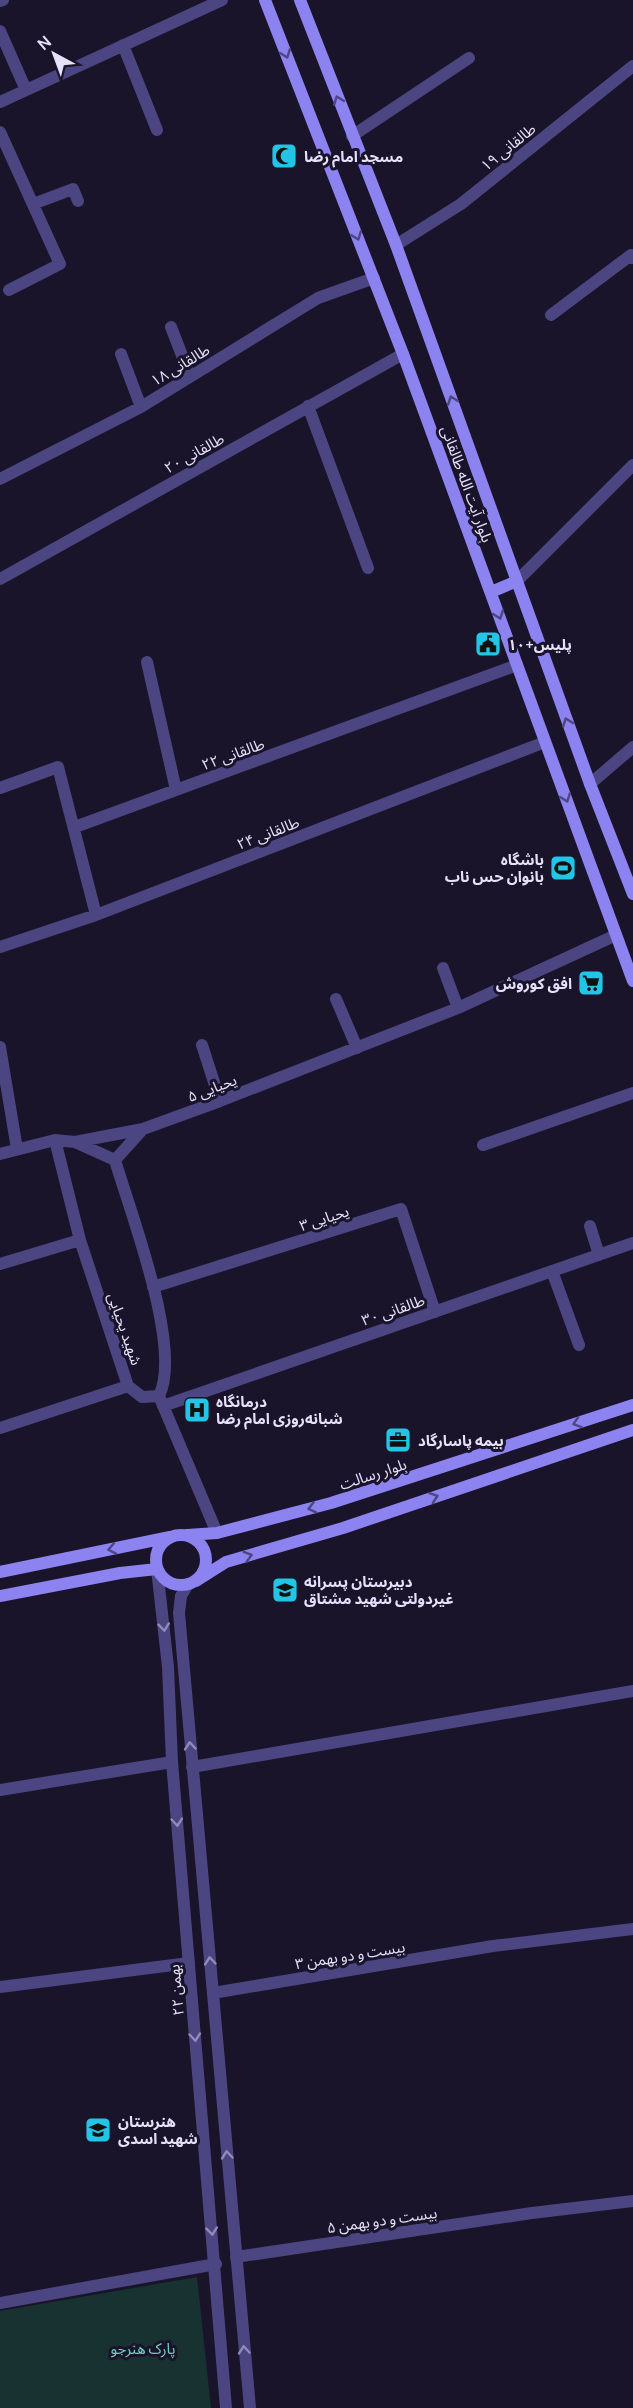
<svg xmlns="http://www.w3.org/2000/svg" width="633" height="2408" font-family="Manrope,'Noto Sans Arabic',sans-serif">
<rect width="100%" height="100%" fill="#191429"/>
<path fill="#183232" d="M197,2277L211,2408H0V2311Z"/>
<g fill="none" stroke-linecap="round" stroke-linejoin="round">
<path stroke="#4b4582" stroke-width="12" d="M0,1L3,0
M0,31L26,90
M123,45L157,130
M0,102L222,0
M0,132L60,264L9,290
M352,136L469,58
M33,204L73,189L78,201
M396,245L461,204L633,66
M551,315L631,255L633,258
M171,327L190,376
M121,354L141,407
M308,406L368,568
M0,479L141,407L318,298L374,278
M0,579L403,354
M517,581L633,465
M147,662L176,790
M590,784L633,747
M0,788L58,767L96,915
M75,827L517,665
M0,947L96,915L545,742
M443,968L458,1008
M336,999L357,1048
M202,1045L220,1101
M0,1047L17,1149
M55,1140L80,1240L128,1386L142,1397L159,1396L217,1533
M75,1142L143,1129L220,1101L458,1008L616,935
M483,1145L633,1093
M0,1154L55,1140L75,1142L115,1160C130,1212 183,1348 159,1396
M115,1160L143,1129
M590,1226L599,1255
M0,1264L80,1240
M552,1271L579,1345
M153,1287L401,1209L435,1312
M163,1406L633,1243
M0,1428L128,1386
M192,1767L633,1691
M0,1790L172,1762
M0,1987L189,1963
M213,1993L493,1946L633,1929
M236,2257L532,2213L633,2201
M0,2303L216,2264"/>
<path stroke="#4b4582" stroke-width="12" d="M157,1569L168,1667L172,1762L226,2408
M188,1584L181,1596L179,1613L250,2408"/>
<path stroke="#8c82f0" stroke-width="12" d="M265,0L403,354L633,981
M300,0L396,245L590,784L633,894
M491,592L517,581
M156 1560a25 25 0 1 1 50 0a25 25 0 1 1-50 0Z
M187,1535L217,1533L331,1503L633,1405
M0,1572L170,1537
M196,1581L226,1562L343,1528L633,1430
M0,1596L120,1573L157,1569"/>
</g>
<defs><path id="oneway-chevron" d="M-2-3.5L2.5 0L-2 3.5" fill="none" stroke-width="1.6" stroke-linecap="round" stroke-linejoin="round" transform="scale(1.5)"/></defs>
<g stroke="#4d4683">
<use href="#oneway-chevron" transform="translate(286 54) rotate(69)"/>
<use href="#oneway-chevron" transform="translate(338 100) rotate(-111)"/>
<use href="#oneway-chevron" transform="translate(357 236) rotate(69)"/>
<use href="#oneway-chevron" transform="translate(452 400) rotate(-110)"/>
<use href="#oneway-chevron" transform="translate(499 615) rotate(70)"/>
<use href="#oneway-chevron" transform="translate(567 722) rotate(-110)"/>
<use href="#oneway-chevron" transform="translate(566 798) rotate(70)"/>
<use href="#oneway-chevron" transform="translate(577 1423) rotate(162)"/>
<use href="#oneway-chevron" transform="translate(434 1497) rotate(-19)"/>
<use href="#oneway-chevron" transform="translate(312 1508) rotate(166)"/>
<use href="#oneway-chevron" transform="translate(112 1549) rotate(169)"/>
<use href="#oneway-chevron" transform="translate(248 1556) rotate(-16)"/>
</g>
<g stroke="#908bb8">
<use href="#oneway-chevron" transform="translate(164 1627) rotate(84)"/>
<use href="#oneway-chevron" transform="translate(190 1746) rotate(-95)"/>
<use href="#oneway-chevron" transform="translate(177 1822) rotate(85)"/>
<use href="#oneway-chevron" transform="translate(210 1961) rotate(-95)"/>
<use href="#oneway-chevron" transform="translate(195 2037) rotate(85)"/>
<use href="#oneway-chevron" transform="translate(227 2155) rotate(-95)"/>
<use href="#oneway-chevron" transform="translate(212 2231) rotate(84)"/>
<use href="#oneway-chevron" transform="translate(244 2350) rotate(-95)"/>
</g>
<defs>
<symbol id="mosque-square" viewBox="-11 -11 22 22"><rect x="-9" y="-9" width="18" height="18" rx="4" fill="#22c5e5" stroke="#191429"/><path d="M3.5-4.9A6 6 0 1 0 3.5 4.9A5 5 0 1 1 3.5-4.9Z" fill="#111"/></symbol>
<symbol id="civic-square" viewBox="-11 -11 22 22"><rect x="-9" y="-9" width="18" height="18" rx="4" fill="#22c5e5" stroke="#191429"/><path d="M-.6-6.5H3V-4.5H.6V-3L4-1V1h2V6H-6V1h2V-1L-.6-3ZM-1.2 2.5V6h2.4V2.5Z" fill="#111"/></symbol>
<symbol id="stadium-square" viewBox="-11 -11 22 22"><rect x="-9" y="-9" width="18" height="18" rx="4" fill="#22c5e5" stroke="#191429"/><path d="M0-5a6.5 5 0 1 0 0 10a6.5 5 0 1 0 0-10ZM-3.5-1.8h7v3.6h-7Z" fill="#111"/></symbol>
<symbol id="supermarket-square" viewBox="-11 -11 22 22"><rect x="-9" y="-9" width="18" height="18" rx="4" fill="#22c5e5" stroke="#191429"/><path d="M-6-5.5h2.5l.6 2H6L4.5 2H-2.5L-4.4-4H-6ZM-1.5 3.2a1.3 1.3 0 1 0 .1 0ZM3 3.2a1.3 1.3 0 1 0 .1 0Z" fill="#111"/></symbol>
<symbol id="hospital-square" viewBox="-11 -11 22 22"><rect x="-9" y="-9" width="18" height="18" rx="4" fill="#22c5e5" stroke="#191429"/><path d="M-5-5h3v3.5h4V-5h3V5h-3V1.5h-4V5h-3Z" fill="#111"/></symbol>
<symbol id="office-square" viewBox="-11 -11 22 22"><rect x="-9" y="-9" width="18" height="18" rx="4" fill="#22c5e5" stroke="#191429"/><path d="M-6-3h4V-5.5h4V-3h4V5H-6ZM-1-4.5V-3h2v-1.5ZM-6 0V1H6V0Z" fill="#111"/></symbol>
<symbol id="school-square" viewBox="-11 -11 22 22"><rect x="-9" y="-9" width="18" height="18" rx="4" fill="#22c5e5" stroke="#191429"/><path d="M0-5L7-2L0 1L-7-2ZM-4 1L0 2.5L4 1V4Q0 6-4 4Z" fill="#111"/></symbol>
</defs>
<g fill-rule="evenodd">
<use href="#mosque-square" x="269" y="141" width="30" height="30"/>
<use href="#civic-square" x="473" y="629" width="30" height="30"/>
<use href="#stadium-square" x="548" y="853" width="30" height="30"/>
<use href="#supermarket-square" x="576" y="968" width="30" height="30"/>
<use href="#hospital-square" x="182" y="1395" width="30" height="30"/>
<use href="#office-square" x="383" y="1425" width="30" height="30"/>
<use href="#school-square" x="270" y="1575" width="30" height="30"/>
<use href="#school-square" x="83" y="2115" width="30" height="30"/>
</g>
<g text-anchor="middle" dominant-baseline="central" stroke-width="6" stroke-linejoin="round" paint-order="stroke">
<g font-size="15" fill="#e5e0fb" stroke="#191429">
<text transform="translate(508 147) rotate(-39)">طالقانی ۱۹</text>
<text transform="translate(180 365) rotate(-31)">طالقانی ۱۸</text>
<text transform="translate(194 453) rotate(-29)">طالقانی ۲۰</text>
<text transform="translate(467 484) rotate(70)">بلوار آیت الله طالقانی</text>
<text transform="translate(233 754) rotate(-20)">طالقانی ۲۲</text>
<text transform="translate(268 833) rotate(-21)">طالقانی ۲۴</text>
<text transform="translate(212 1088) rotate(-21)">یحیایی ۵</text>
<text transform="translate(324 1218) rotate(-18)">یحیایی ۳</text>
<text transform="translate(393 1310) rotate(-19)">طالقانی ۳۰</text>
<text transform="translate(125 1329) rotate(71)">شهید یحیایی</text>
<text transform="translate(373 1474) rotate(-18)">بلوار رسالت</text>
<text transform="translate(350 1955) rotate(-9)">بیست و دو بهمن ۳</text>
<text transform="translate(176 1990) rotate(-95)">۲۲ بهمن</text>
<text transform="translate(382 2220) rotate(-8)">بیست و دو بهمن ۵</text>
</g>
<g font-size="15" font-weight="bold" fill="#e5e0fb" stroke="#191429" text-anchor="start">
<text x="304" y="156">مسجد امام رضا</text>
<text x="508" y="644">پلیس+۱۰</text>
<text x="544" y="859" text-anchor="end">باشگاه<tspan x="544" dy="17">بانوان حس ناب</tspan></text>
<text x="572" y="983" text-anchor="end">افق کوروش</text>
<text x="216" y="1401">درمانگاه<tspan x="216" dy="17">شبانه‌روزی امام رضا</tspan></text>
<text x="418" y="1440">بیمه پاسارگاد</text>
<text x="304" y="1581">دبیرستان پسرانه<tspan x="304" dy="17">غیردولتی شهید مشتاق</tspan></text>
<text x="118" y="2121">هنرستان<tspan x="118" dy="17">شهید اسدی</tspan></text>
</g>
<g font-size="15" fill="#73d4c2" stroke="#191429">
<text x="143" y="2348">پارک هنرجو</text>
</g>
</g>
<g transform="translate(54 54) rotate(319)" stroke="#191429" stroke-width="4.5" paint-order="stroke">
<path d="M0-4.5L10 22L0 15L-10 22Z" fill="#e5e0fb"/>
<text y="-9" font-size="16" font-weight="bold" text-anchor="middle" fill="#e5e0fb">N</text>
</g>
</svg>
